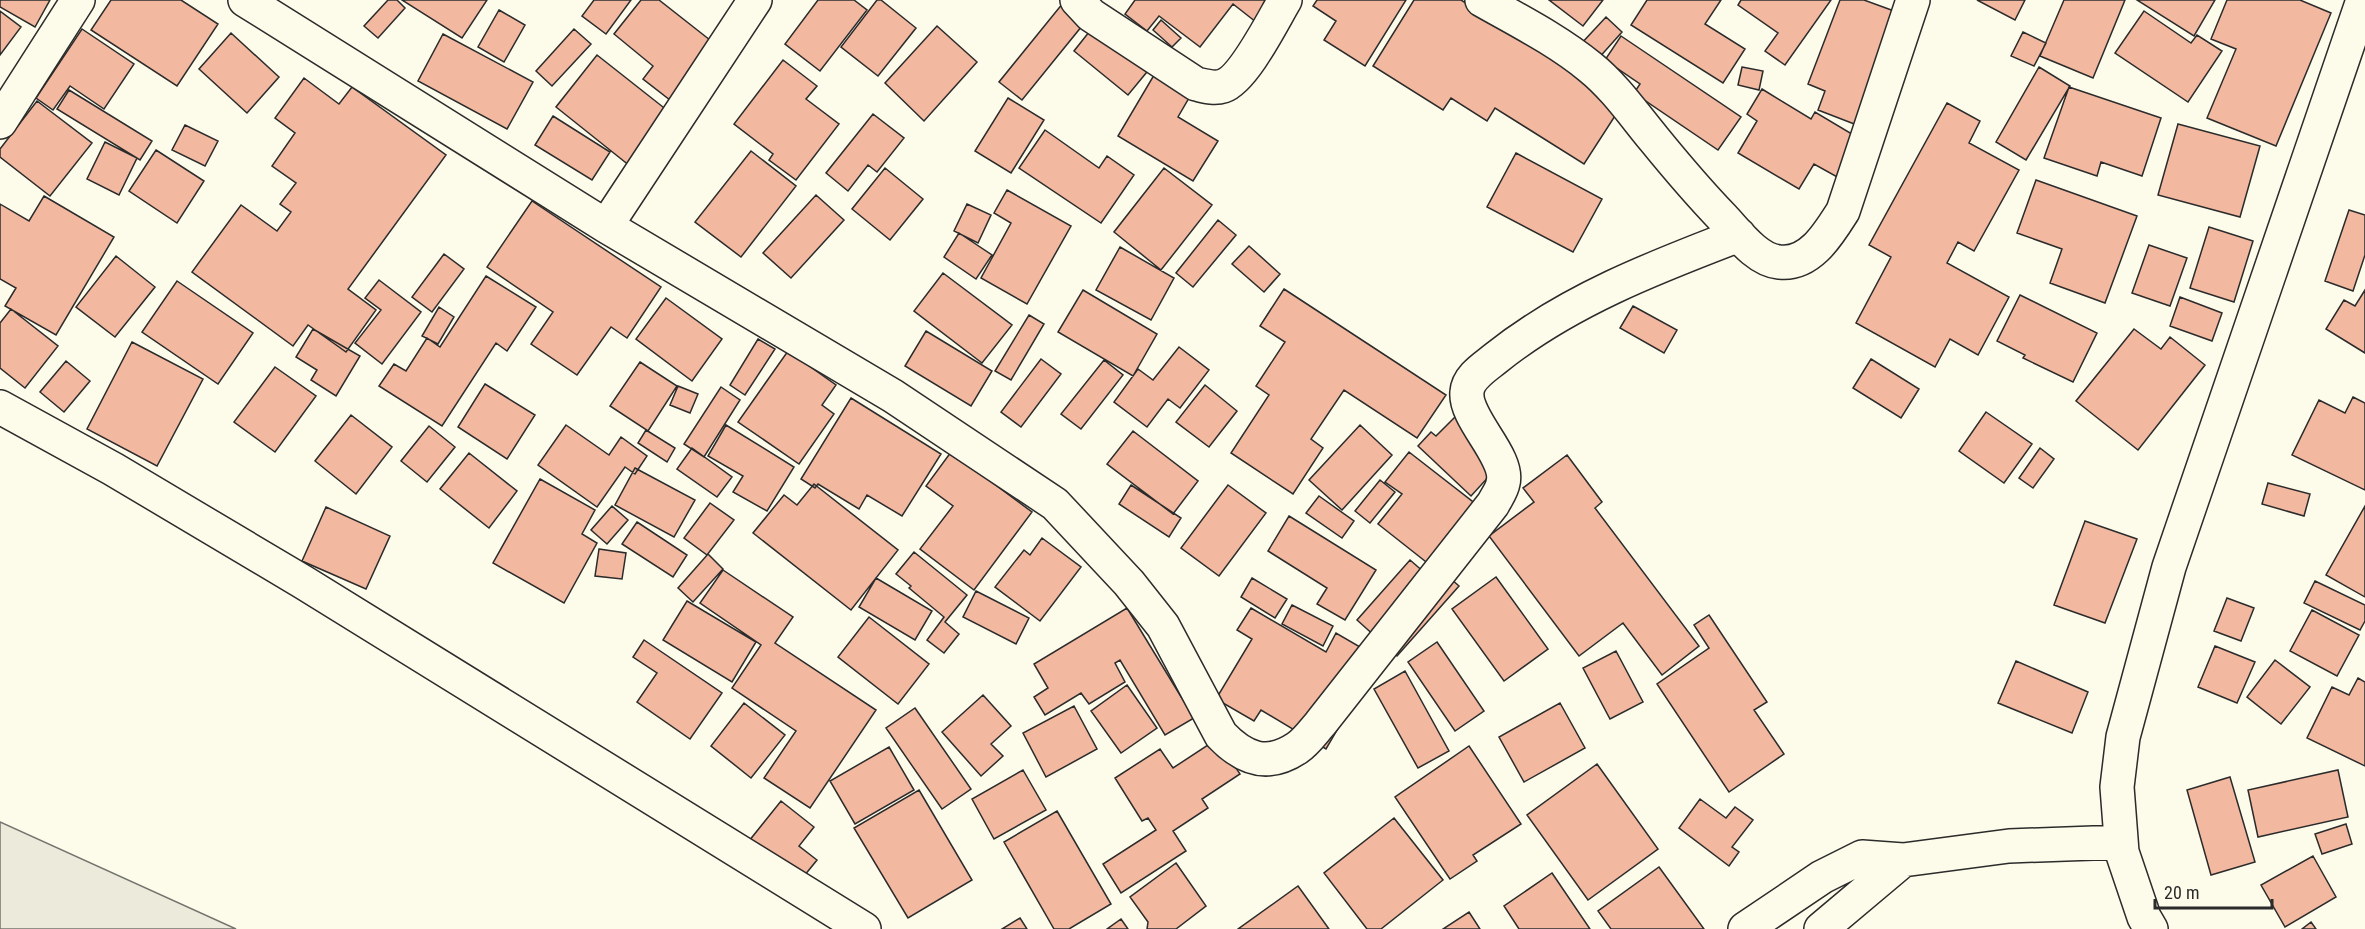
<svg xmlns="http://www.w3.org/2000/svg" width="2365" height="929" font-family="'Roboto Condensed',sans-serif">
<rect width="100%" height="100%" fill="#fdfbea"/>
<path fill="#ecebdb" stroke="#74746e" stroke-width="1.5" d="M0,822L236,929H0Z"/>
<path fill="#f2b8a0" stroke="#2b2b2b" stroke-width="1.5" d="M0,0H50L35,27L0,7Z
M111,0H181L218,24L177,86L91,30Z
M388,0H397L405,8L378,38L364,26Z
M402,0H487L462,38Z
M594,0H631L606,34L582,16Z
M641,0H659L724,51L679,107L643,79L653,66L614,34Z
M818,0H854L867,10L820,71L785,44Z
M877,0H881L916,28L878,76L841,47Z
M1135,0H1294L1270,33L1233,4L1200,47L1159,16L1147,31L1125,14Z
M1317,0H1406L1365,66L1324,40L1336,21L1313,6Z
M1414,0H1461L1624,102L1584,164L1495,108L1487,121L1451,98L1443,110L1373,66Z
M1549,0H1603L1583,26Z
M1647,0H1721L1705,24L1745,49L1723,83L1631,25Z
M1741,0H1831L1785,65L1765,51L1778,33L1738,5Z
M1840,0H1864L1905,15L1862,127L1818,110L1825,91L1808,84Z
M1977,0H2025L2015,20Z
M2064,0H2125L2093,78L2040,56Z
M2137,0H2215L2194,36Z
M2227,0H2300L2331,13L2276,146L2207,118L2236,49L2211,39Z
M1063,3L1086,21L1022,100L999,82Z
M499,10L525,25L504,62L478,47Z
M0,11L21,27L0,55Z
M2144,11L2191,43L2197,35L2222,51L2188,102L2115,53Z
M1606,17L1622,32L1597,60L1580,45Z
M1161,20L1181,38L1172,47L1153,30Z
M1097,22L1151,67L1128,95L1074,51Z
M937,26L977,62L924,121L885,83Z
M82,29L134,64L104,109L70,86L53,110L36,98Z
M574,29L591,44L552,86L536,71Z
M2023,32L2046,43L2034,66L2011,56Z
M231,33L279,77L247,113L199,69Z
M443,34L533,82L507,129L418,81Z
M1621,36L1741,117L1718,150L1634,93L1640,84L1605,60Z
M597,55L682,122L640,174L556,107Z
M783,60L817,86L806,99L839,124L796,180L769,160L773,154L734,124Z
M1742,67L1763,71L1759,90L1738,85Z
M2039,67L2070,86L2026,160L1996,142Z
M1157,70L1193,91L1178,117L1218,141L1193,181L1118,136Z
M304,78L339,104L352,87L446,155L348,289L376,310L346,352L308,325L293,346L192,272L241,205L277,231L291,212L280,204L296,183L272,166L295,133L275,118Z
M2069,87L2161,118L2142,176L2101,162L2097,176L2044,158Z
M1762,89L1811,119L1815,112L1862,140L1839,178L1814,164L1799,189L1738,153L1757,121L1747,114Z
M69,90L152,141L140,160L57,109Z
M1008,98L1044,120L1011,173L975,151Z
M37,101L92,143L50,196L0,157V149Z
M1947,103L1980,121L1969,143L2019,170L1974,251L1958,242L1947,263L2009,297L1978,355L1950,339L1935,367L1856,323L1891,257L1869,245Z
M873,114L904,138L877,172L868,165L848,191L826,173Z
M553,116L610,152L592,180L535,145Z
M2178,124L2260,146L2240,217L2158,195Z
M185,125L218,141L205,166L172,150Z
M1045,130L1099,168L1107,156L1134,175L1101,223L1019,168Z
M105,142L137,158L119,195L87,179Z
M156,150L204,181L177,223L129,191Z
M751,151L796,186L741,257L695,222Z
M1516,153L1602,199L1573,252L1487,207Z
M885,168L923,199L890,240L852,209Z
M1164,168L1212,205L1161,270L1114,232Z
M2036,180L2137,216L2105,303L2050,283L2062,249L2017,233Z
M1007,190L1071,226L1027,304L981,278L1011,223L994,213Z
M816,195L844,220L791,278L763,253Z
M44,196L114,237L56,335L5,306L16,288L0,279V204L29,221Z
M532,201L661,287L627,338L611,327L577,375L531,344L553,312L487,267Z
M967,204L991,215L978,243L954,231Z
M2349,210L2365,215V255L2353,291L2325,281Z
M1218,220L1236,235L1193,287L1176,273Z
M2209,227L2253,241L2234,302L2190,288Z
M959,233L992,255L976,279L944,257Z
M2149,245L2187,258L2170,306L2132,293Z
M1249,246L1280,274L1264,292L1232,264Z
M1120,247L1174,278L1151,320L1096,290Z
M444,254L464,269L432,312L412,297Z
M116,256L155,287L115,337L76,307Z
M943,273L1012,325L982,363L914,311Z
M486,276L536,307L507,351L496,343L442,426L379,386L394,364L406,371L427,338L440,347Z
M379,280L421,312L382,364L355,343L381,310L365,298Z
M177,281L253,333L218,384L142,332Z
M1284,289L1446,395L1417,438L1344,390L1311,439L1323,448L1293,494L1231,453L1269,395L1256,386L1285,342L1260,326Z
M1083,290L1157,334L1133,376L1058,332Z
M2365,290V353L2326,329L2344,300L2355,306Z
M2020,295L2097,333L2073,382L2023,358L2025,355L1997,341Z
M2180,297L2222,313L2212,341L2170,326Z
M666,298L722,339L692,381L636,339Z
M1633,306L1677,330L1664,353L1620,328Z
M439,307L454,317L438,344L422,336Z
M11,309L58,346L25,388L0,368V323Z
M1029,315L1044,324L1011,380L995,371Z
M313,329L360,356L336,396L311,380L317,370L296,357Z
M2134,329L2161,349L2170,337L2205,365L2138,450L2076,401Z
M926,331L992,371L971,406L905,366Z
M758,339L775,349L745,395L730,385Z
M132,342L203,379L157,466L87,429Z
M1179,347L1209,370L1180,408L1168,399L1147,427L1114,402L1138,369L1153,380Z
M788,351L836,385L822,405L834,414L799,464L738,422Z
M1041,359L1061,374L1021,427L1001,412Z
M1871,359L1919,389L1901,418L1853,388Z
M1104,360L1123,375L1081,429L1061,414Z
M66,361L90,381L64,412L40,392Z
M640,362L677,386L648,431L610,406Z
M275,367L316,396L275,452L234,422Z
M485,384L535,415L507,459L458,427Z
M1205,385L1237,411L1209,447L1176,422Z
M678,386L698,394L690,413L670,405Z
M721,387L740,400L704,457L684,444Z
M2353,397L2365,403V490L2292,455L2319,400L2345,413Z
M851,398L941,454L902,516L867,495L859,509L818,484L815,488L801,479Z
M1986,412L2032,444L2004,483L1959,451Z
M351,415L392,447L356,494L315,461Z
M1456,416L1503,461L1471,496L1418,446L1431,432L1436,436Z
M566,425L609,455L621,437L647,456L635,474L625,467L597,507L538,465Z
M726,425L794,467L767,511L733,492L743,476L708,456Z
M1360,425L1392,455L1342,510L1309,480Z
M429,426L455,447L427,482L401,461Z
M646,430L675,448L667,462L638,443Z
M1133,431L1198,481L1173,514L1107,464Z
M692,448L732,477L717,497L677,469Z
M2040,448L2054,459L2033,488L2019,478Z
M951,452L1032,512L974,590L920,549L953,506L926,486Z
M1409,452L1477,505L1430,565L1378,524L1402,494L1385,482Z
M469,453L517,491L489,528L440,489Z
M1567,455L1602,502L1595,508L1699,646L1662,675L1623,623L1579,656L1489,536L1534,502L1523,488Z
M635,468L695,500L674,537L615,505Z
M540,479L595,510L582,534L597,543L564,603L493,563Z
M1380,480L1395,492L1370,523L1355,511Z
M2268,483L2310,494L2304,516L2262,504Z
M814,484L898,550L851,610L753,533L784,495L797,505Z
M1131,485L1181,518L1169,537L1119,504Z
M1228,485L1266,513L1219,576L1181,548Z
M1319,496L1354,521L1342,538L1306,513Z
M710,503L734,520L707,555L684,538Z
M612,506L628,520L607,544L591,530Z
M2365,506V597L2326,575Z
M326,507L390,536L366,589L302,561Z
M1289,516L1376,570L1345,620L1317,604L1327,588L1268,551Z
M2085,521L2137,539L2105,623L2054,605Z
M637,522L687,555L673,577L622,544Z
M1042,538L1081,567L1040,621L995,587L1024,550L1030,555Z
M599,549L626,553L622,579L595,576Z
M914,552L967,595L945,622L959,634L944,653L927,640L944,617L909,588L911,586L896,574Z
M708,554L723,569L693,602L678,588Z
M1410,560L1425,573L1434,564L1459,586L1397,656L1357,620Z
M723,570L793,617L775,643L876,710L810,808L764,778L796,731L732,688L761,645L700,603Z
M1496,577L1548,649L1504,681L1452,609Z
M876,578L932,611L915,640L859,607Z
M1252,578L1287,599L1275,618L1241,597Z
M2315,581L2365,605V621L2360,630L2304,603Z
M976,591L1029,618L1016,644L963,617Z
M2227,598L2254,608L2241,641L2214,631Z
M687,601L756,642L732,682L663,640Z
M1292,605L1333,626L1323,646L1282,624Z
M1127,608L1194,718L1165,735L1120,660L1115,663L1125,682L1089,704L1081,693L1045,715L1034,697L1048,688L1034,664Z
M1251,608L1326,652L1336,633L1379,658L1326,749L1261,710L1254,721L1216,699L1252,639L1237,630Z
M2312,610L2359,635L2337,676L2290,651Z
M1709,615L1767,702L1754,710L1784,754L1729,792L1657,684L1709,648L1694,625Z
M869,617L929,664L898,704L838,657Z
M644,640L722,693L690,739L637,702L657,673L633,657Z
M1437,642L1484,711L1455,731L1408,662Z
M2215,646L2255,662L2237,703L2198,687Z
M1616,651L1643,702L1610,719L1583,668Z
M2275,660L2310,687L2281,724L2247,697Z
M2016,661L2088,692L2072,733L1998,703Z
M1405,671L1449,751L1418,768L1374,689Z
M2358,678L2365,682V766L2307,738L2332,687L2349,695Z
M1127,685L1157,728L1121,753L1091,711Z
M983,695L1011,726L991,744L1003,756L981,776L942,732Z
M744,703L785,735L751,778L711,746Z
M1560,703L1585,748L1524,782L1499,737Z
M1074,706L1097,749L1046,777L1023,733Z
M915,708L971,789L942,809L886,728Z
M1217,739L1240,774L1202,799L1208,808L1173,831L1186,851L1121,893L1103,864L1156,830L1148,818L1142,821L1115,778L1160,749L1173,768Z
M1469,746L1521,824L1473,855L1477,861L1450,879L1395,797Z
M889,747L914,790L855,824L830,781Z
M1597,764L1658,849L1588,900L1527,815Z
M1023,770L1046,810L994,839L972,799Z
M2338,770L2348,817L2258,837L2248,790Z
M2230,777L2255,862L2211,875L2187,790Z
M919,790L972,880L908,918L854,828Z
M1700,799L1726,818L1735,807L1753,820L1732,847L1739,852L1729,866L1679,828Z
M781,801L814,827L799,846L817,860L800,881L749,841Z
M1057,811L1111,904L1069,929H1054L1004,842Z
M1394,818L1443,880L1381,929H1367L1324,873Z
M2346,824L2352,844L2322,854L2315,834Z
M2313,856L2336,897L2285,927L2261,885Z
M1176,863L1206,906L1176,929H1147L1148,922L1130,897Z
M1659,867L1704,929H1611L1598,911Z
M1552,873L1590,929H1519L1504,906Z
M1298,886L1329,929H1238Z
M1469,912L1480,929H1443Z
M1020,918L1027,929H1002Z
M1121,919L1128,929H1107Z
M2311,922L2316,929H2302Z"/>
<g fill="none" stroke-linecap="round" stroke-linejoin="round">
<defs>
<path id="minor" d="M245,0L606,226L893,396L1055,504L1129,583L1163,626L1221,735C1244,759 1267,768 1297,748C1306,742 1313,732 1320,724L1493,504C1496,498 1502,490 1503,483C1510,457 1464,419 1467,392C1468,377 1485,367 1496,358C1567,301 1655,267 1739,235
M1077,0L1091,15L1196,84C1205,86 1214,89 1223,86C1244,79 1273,20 1285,0
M1482,0C1519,21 1557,40 1590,67C1615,87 1634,115 1654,139C1676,166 1699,193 1723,218C1738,234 1757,260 1779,262C1810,266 1829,233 1843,211L1913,0
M0,122L78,0
M606,226L755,0
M0,407L113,469L303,582L864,929
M1745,929L1822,877L1862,857L1903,860L2009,846L2121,842
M1821,929L1903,860
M2151,929L2144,917L2122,852L2117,787L2123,737L2169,567L2363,0"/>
</defs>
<use href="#minor" stroke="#2b2b2b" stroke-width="36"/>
<use href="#minor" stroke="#fdfbea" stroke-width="33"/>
</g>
<path d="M2155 899v9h117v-9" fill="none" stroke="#2b2b2b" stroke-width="3"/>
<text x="2164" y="899" font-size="18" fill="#2b2b2b" stroke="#fdfbea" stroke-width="4.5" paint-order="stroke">20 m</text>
</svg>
